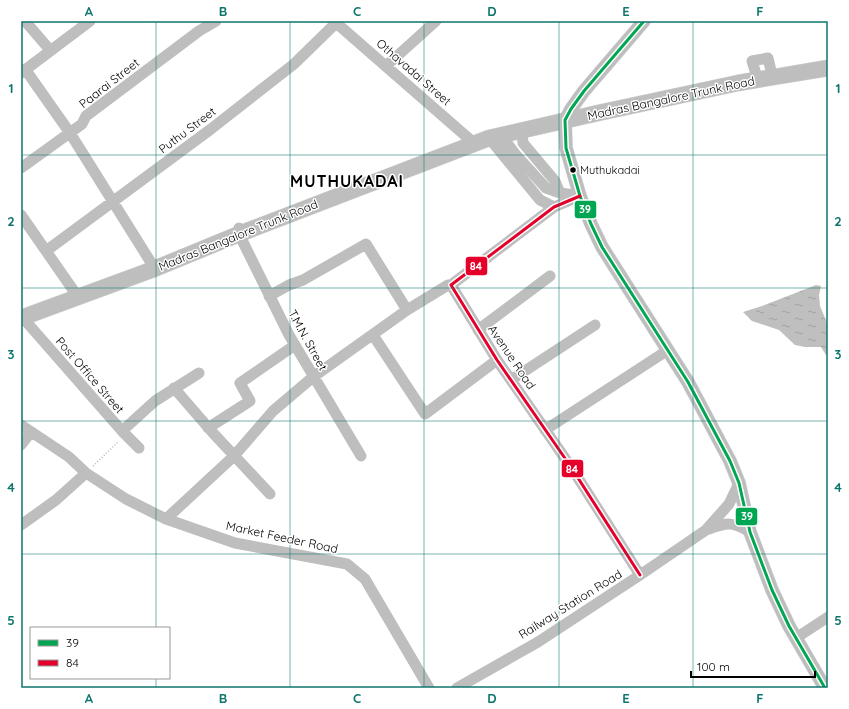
<svg xmlns="http://www.w3.org/2000/svg" width="849" height="709" font-family="Quicksand,sans-serif">
<defs>
<pattern id="water-ripples" width="26" height="14" patternUnits="userSpaceOnUse"><rect width="26" height="14" fill="#bfbfbf"/><path d="M2 4q2-2 4 0t4 0M15 11q2-2 4 0t4 0" fill="none" stroke="#a2a2a2"/></pattern>
</defs>
<rect width="100%" height="100%" fill="#fff"/>
<path fill="url(#water-ripples)" d="M816,285L821,286L819,295L820,306L828,325V355H826L821,347H805L795,345L779,330L752,321L743,312L762,306Z"/>
<g fill="none" stroke-linecap="round" stroke-linejoin="round">
<defs>
<path id="major" d="M644,21L584,91L571,109L565,120L566,148L580,196L591,224L602,247L688,382L730,461L739,483L750,532L772,590L789,626L825,688"/>
<path id="highway" d="M21,318L154,269L239,234L489,138L598,113L738,83L828,68"/>
</defs>
<use href="#major" stroke="#dbdbdb" stroke-width="14"/>
<use href="#highway" stroke="#dbdbdb" stroke-width="17"/>
<path stroke="#b9b9b9" stroke-width="1.5" stroke-dasharray="1 2" stroke-linecap="butt" d="M93,466L119,441"/>
<path stroke="#bebebe" stroke-width="11" d="M25,21L50,50
M334,21L475,144
M386,66L436,21
M25,69L70,133L150,261
M21,73L90,21
M756,74L752,61L768,58L771,71
M522,131L523,143L555,181L560,193L580,196
M501,135L516,155L546,188L560,193
M489,138L540,200L554,207
M21,168L82,124L86,116L199,31L216,21
M580,196L554,207L451,285L497,360L571,467L640,575
M21,215L78,297
M239,228V234L289,335L361,456
M46,251L211,129L294,64L336,23
M269,296L289,285L303,280L366,244L407,310L448,285H451
M23,318L122,431L139,448
M478,330L550,276
M373,335L425,414L497,360
M511,380L595,325
M174,388L213,433L270,494
M21,425L69,457L86,473L126,499L166,519L235,543L347,564L365,579L429,688
M208,428L250,401L240,383L295,345
M545,430L668,350
M122,431L155,401L199,373
M21,445L31,432
M166,519L234,456L273,411L313,377L407,310
M21,525L56,500L86,473
M709,529C728,522 733,522 750,532
M796,638L828,617
M457,688L538,642L640,575L706,530L729,504L739,483"/>
<use href="#major" stroke="#bebebe" stroke-width="13"/>
<use href="#highway" stroke="#bebebe" stroke-width="16"/>
<defs>
<path id="bus-1" d="M644,21L584,91L571,109L565,120L566,148L580,196L591,224L602,247L688,382L730,461L739,483L750,532L772,590L789,626L825,688"/>
<path id="bus-2" d="M580,196L554,207L451,285L497,360L571,467L640,575"/>
</defs>
<use href="#bus-1" stroke="#fff" stroke-width="6"/>
<use href="#bus-2" stroke="#fff" stroke-width="6"/>
<use href="#bus-1" stroke="#00a651" stroke-width="3"/>
<use href="#bus-2" stroke="#e4002b" stroke-width="3"/>
</g>
<path fill="none" stroke="#0f766e" stroke-width="1" stroke-opacity="0.55" d="M156,21V628M290,21V688M424,21V688M559,21V688M693,21V688M21,155H828M21,288H828M21,421H828M21,554H828M156,678V688"/>
<circle fill="#000" stroke="#fff" stroke-width="1.5" cx="573" cy="170" r="3.5"/>
<g text-anchor="middle" dominant-baseline="central" stroke-width="3" stroke-linejoin="round" paint-order="stroke">
<g font-size="11" fill="#000" stroke="#fff" text-anchor="start">
<text x="580" y="170">Muthukadai</text>
</g>
<g font-size="12" fill="#000" stroke="#fff">
<text transform="translate(414 72) rotate(41)">Othavadai Street</text>
<text transform="translate(109 83) rotate(-38)">Paarai Street</text>
<text transform="translate(671 98) rotate(-12)">Madras Bangalore Trunk Road</text>
<text transform="translate(187 130) rotate(-37)">Puthu Street</text>
<text transform="translate(238 235) rotate(-22)">Madras Bangalore Trunk Road</text>
<text transform="translate(308 340) rotate(61)">T.M.N. Street</text>
<text transform="translate(512 357) rotate(56)">Avenue Road</text>
<text transform="translate(90 375) rotate(49)">Post Office Street</text>
<text transform="translate(282 537) rotate(12)">Market Feeder Road</text>
<text transform="translate(570 604) rotate(-32)">Railway Station Road</text>
</g>
<g font-size="16" font-weight="bold" letter-spacing="1" fill="#000" stroke="#fff">
<text x="347" y="181">MUTHUKADAI</text>
</g>
</g>
<g stroke="#fff" stroke-width="1.5">
<rect x="574" y="200" width="23" height="19" rx="4" fill="#00a651"/>
<rect x="465" y="256" width="23" height="20" rx="4" fill="#e4002b"/>
<rect x="561" y="459" width="23" height="19" rx="4" fill="#e4002b"/>
<rect x="735" y="507" width="23" height="19" rx="4" fill="#00a651"/>
</g>
<g font-size="11" text-anchor="middle" font-weight="bold" fill="#fff">
<text x="585" y="213">39</text>
<text x="476" y="270">84</text>
<text x="572" y="473">84</text>
<text x="747" y="520">39</text>
</g>
<rect width="849" height="709" fill="none" stroke="#ffffff" stroke-width="44"/>
<rect x="30" y="627" width="140" height="52" fill="#ffffff" stroke="#999999"/>
<rect x="38" y="640" width="20" height="6" fill="#00a651" stroke="#999999"/>
<text x="66" y="647" font-size="12" fill="#000000">39</text>
<rect x="38" y="660" width="20" height="6" fill="#e4002b" stroke="#999999"/>
<text x="66" y="667" font-size="12" fill="#000000">84</text>
<path d="M691 671v6h124v-6" fill="none" stroke="#000000" stroke-width="2"/>
<text x="697" y="671" font-size="12" fill="#000000" stroke="#ffffff" stroke-width="3" paint-order="stroke">100 m</text>
<rect x="22" y="22" width="805" height="665" fill="none" stroke="#0f766e" stroke-width="1.5"/>
<g font-size="13" text-anchor="middle" font-weight="bold" fill="#0f766e">
<text x="89" y="16">A</text>
<text x="223" y="16">B</text>
<text x="357" y="16">C</text>
<text x="492" y="16">D</text>
<text x="626" y="16">E</text>
<text x="760" y="16">F</text>
<text x="11" y="93">1</text>
<text x="838" y="93">1</text>
<text x="11" y="226">2</text>
<text x="838" y="226">2</text>
<text x="11" y="359">3</text>
<text x="838" y="359">3</text>
<text x="11" y="492">4</text>
<text x="838" y="492">4</text>
<text x="11" y="625">5</text>
<text x="838" y="625">5</text>
<text x="89" y="703">A</text>
<text x="223" y="703">B</text>
<text x="357" y="703">C</text>
<text x="492" y="703">D</text>
<text x="626" y="703">E</text>
<text x="760" y="703">F</text>
</g>
</svg>
